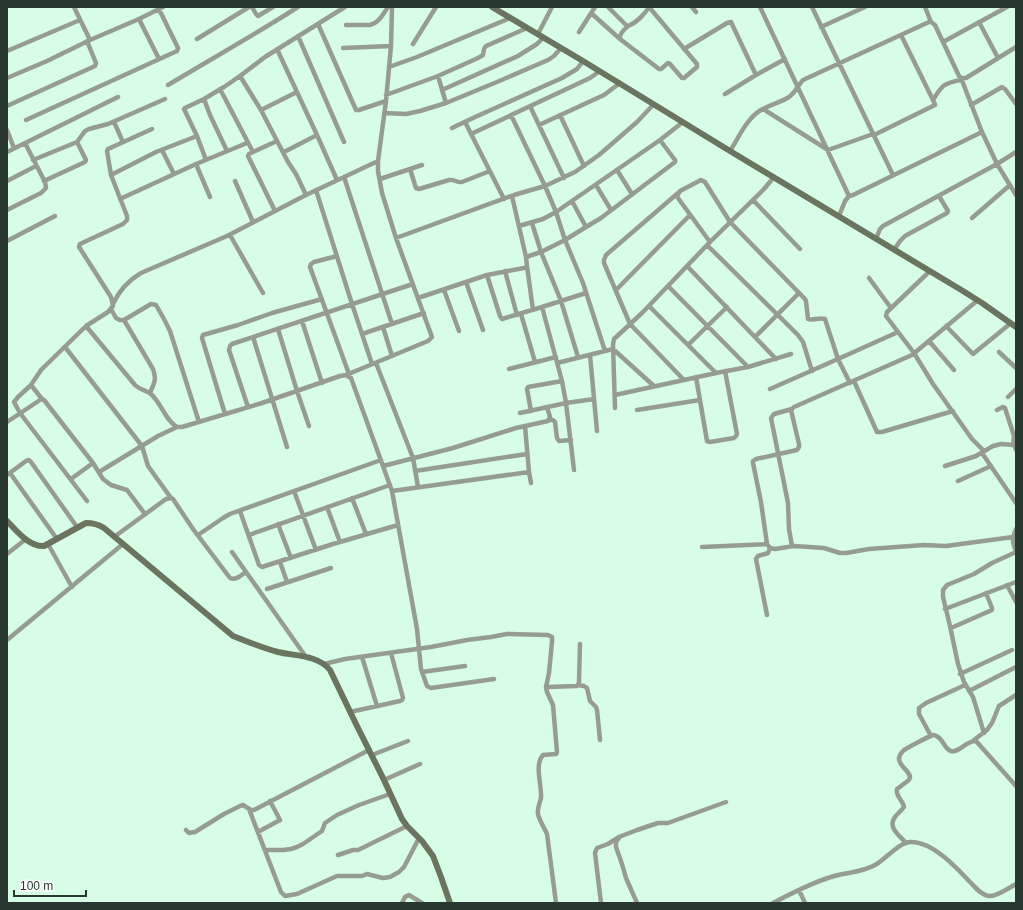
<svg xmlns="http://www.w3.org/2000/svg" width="1023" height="910" font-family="Arial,sans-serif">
<rect width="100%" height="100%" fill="#d7fde7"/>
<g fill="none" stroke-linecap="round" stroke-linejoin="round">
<path stroke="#969d8e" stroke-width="4.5" d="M74,7L90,40
M252,7L256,14L258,16L273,7
M608,7L625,24L628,26C636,23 645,14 649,7L697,64V67L684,78H682L670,64L668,63L661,69H659L620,39C619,33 625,29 628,26
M692,7L696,12
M760,7L849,196L853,195L982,132
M812,7L893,175
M925,7L931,22
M591,13L620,39
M139,19L159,59
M979,22L998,58
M318,24L356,110H359L386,101
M346,25H370C379,23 383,14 388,7
M821,27L865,7
M579,32L595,7
M538,34L552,7
M298,36L344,142
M197,39L249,7
M943,42L1007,7
M413,44L436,7
M343,48L391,46
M277,49L317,135L337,180
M684,49L727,23L731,22L756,75
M7,51L80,20
M389,67L417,57L510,18
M240,76L261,110L288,162L296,174L306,195
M438,76L446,103
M7,78L47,61L90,40L139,19L163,7
M961,78L982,132L997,164L1016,195
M168,85C211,59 256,34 298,7
M220,89L253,152
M442,90L518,56L537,44L543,38
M725,94L756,75L785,59
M386,95L438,76L478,58L483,55L484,49L486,46L527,28
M204,99L210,115L227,151
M933,100C942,85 944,83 961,80
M971,105L1002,87L1005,89L1016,104
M7,106L95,66L96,63L87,41
M530,106L564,178
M763,109L828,150L873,134
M261,110L297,92
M384,113L406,114L420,111L446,103L497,82L548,60L554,56L561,48
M511,115L545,186L556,212L565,240L583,283L605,351
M560,115L584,166
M26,120L177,51L178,48L159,9
M114,122L123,142
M465,122L504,199
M539,125L604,95L620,83
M452,128L473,118L562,78L577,69L583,61
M7,130L14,148
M471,134L590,78L600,71
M874,135L935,105L934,102L901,35
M162,150L174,174
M730,151C739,137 747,118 761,110C770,105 781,102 789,97C796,92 798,85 803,80L929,22H931L935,25L959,76L961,78H966L1016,47
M7,152L118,97
M284,152L317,135
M33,160L77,142L85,131L89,129L108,124L165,99
M206,160L197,136L184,109L185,108L204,99L224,87L240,76L265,57L345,7
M196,164L210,197
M410,169L416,188L419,189L449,180C454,179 457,183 462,182L490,171
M617,170L632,194
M111,175L156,152L197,136
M344,177L392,324
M380,179L422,165
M7,181L36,166
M44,181L85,162L86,160L77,142
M235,181L253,222
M596,185L611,210
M316,190L352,304L372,364
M678,193L606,255L604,260V263L630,324L684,380
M512,196L526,257
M120,199L196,164L247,143
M753,200L800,249
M572,201L586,227
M7,210L41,193L46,188L45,182L25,143
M275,211L248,156L249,154L253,152L277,141
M839,216L845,201L849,196
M972,218L1010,185
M532,223L541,252L561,301L578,357
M519,226L543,219L556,212L660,140L683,122
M230,235L263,293
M396,238L514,195L545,186L575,172L599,155L637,122L654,104
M876,239L880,229L883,226L997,164L1016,152
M7,241L55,216
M710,242L678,198L677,196L680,191L701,180L705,182L730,222L805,299L806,301L808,319C813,321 819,317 825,319L838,359L850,383
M707,245L798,335L803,342L812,371
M894,250L900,241L905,236L947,213L948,211L939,196
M337,256L314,262L311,264L310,267L349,374
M527,266L533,310
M687,266L776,359
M505,271L517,315
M930,271L887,312L886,316L914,353L933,384L972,439L984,451
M487,275L500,316L502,319L542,307L586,293
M869,278L891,308
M466,282L483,330
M668,286L748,367
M444,290L459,331
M616,290L690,215
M418,298L487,275L524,268L527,266L526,257L541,252L565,240L586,227L601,218L675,162V160L660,140
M978,300L912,355L794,407L791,410L799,444V447L797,450L756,459L753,461V463L761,502L767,544L770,548L775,549L794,546L824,548L840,553H846L869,549L924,545L946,546L1013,537
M113,304C119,291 129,280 141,273L227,236L306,195L378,161
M649,306L716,373
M111,309L116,318L120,320H124L151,304L156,305L164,319L170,331L199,422
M521,314L535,362
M124,320L153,369C157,380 154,383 150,393
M302,321L322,383
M86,326L135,385C141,391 147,390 151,394C162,404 165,420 177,427H182L262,403L340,376L346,375L351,378L392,491L417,629L421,669L427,686L431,688L494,679
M946,326L973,354L1011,323
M383,327L392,356
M278,329L297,391L309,426
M362,334L424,313
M253,337L287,447
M755,337L799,293
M929,341L954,370
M688,345L727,307
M65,347L142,446L148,466L171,498
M999,352L1016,368
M590,355L597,431
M376,363L413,458L418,487
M557,363L613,349L654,386
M509,369L556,357
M346,375L428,341L432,337L396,238L382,193L378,171V161L386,101L391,46L392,7
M696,377L707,441L710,442L734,438L736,436L737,434L725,371
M854,381L877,432H882L953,411
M31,385L42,399
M770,389L838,359L898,332
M615,395L716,373L748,367L791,354
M1008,397L1016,389
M248,407L229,350L230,346L232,344L413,284
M615,408L613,345L614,339L642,313L710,242L764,189L774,177
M637,410L700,400
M997,410L1003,407L1005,408L1014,436
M531,411L527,389L528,387L562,381
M520,413L566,403L562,381L542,307
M225,414L202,338L203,335L238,325L272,313L322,299
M549,420H553L555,422L557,438L559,441L571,440
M7,422L40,400L42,399L44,400L93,463L103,479L111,485L127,490L145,514
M525,426L529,472L531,483
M1015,435C1012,440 1014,445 1016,450
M982,453L1016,503
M383,466L453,448L516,428L548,421L550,417L547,407
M945,466L976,456L993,446L1001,444L1014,445
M574,470L566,403L594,399
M415,471L527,454
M99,472L158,436L177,427
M10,473L57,539
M7,475L26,461L29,460L31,462L77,527
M71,479L93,463
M958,481L991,466
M294,491L316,550
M392,491L529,472
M352,498L366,534
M87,501L20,413L14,402L18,397L31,385L41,370L86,326L108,312L113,306L112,301L111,297L81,250L79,247L80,244L123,224L127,220V216L111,175L107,151L108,149L152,129
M327,507L340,542
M240,511L259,565L262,567L333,544L398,525
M278,524L291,558
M1016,529C1012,539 1012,542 1016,551
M198,535L223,518L230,514L381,460
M249,535L390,485
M114,537L166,499L171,498L173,499L193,529L230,578C236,581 241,575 246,572
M48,544L72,587
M792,546L789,529L788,503L771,418L774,414L792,409
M702,547L767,544
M232,552L306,657
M7,554L26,539
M280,562L287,582
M1007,585L1016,602
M267,589L331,568
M945,609L1016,582
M767,615L756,559L758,556L768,553L770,548
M951,628L992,610V608L986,593
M7,640L123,544
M362,657L377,706
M324,664L345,659L431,647L467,640L491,637L507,634L548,635L552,637V642L549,673L546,687L547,692L553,705L557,752L556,754L543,755C534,765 542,785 541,798C540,803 537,808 538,814C540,822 544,827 547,834L556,903
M422,672L465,666
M960,674L1012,650
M578,685L584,686L587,688L590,701L596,707L597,710L600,740
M546,687L577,686L578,685L579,682L580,644
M969,691L1016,667
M350,712L400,701L402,700L403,698L391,653
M984,733L973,697L964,682L958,664L950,626L943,597V590L947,585L974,574L992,563L1016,552
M931,736L919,714V708L926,703L965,685
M974,740L987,730L992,723L999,706L1016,695
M372,755L408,741
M384,780L420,764
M249,809L281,892L285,896L297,894L337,876H362L367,874L383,878L390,877L399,872L404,867L419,838
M186,830L189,833L195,832L224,814L240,806L243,805L251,810H254L369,750
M258,832L280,820L270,801
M619,838L616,842V847L622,864L626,878L637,903
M906,843C900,836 887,827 895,817C898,813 901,811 904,807C903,800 895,796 897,789L909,780L910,777C909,770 899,766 899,759C899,756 901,753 903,751C906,748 930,736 933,735C934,735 935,735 936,736C943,738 944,749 951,751C959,753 967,740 976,741L1016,786
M265,850H283L291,849L297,847L303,844L322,831L325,823L337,815L359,805L390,794
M338,855L353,850H358L407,826
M799,890L805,903
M402,903L405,897L409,895L422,903
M601,903L595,853L597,848L608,844L619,837L637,830L658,823H668L726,802
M773,903C792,893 811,883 831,877C846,872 861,873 875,865C886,859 898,843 910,842C932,841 956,867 970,882C975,887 981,895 989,896C996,897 1009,888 1016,884"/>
<path stroke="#6b745f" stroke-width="6" d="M492,7L583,61L730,151L963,291L982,303L1016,327
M7,521C17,531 29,547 44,546L86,523C93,523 98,524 104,528L233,636C248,642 263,648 278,652C295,656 318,655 330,670L356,724L384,780L402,819L407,826L422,841L433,856L441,877L450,903"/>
</g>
<rect width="1023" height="910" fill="none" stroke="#28372f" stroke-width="16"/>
<path d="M14 890v6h72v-6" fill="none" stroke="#28372f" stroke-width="2"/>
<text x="20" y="890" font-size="12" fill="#28372f" stroke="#ffffff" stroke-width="3" paint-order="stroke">100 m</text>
</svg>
